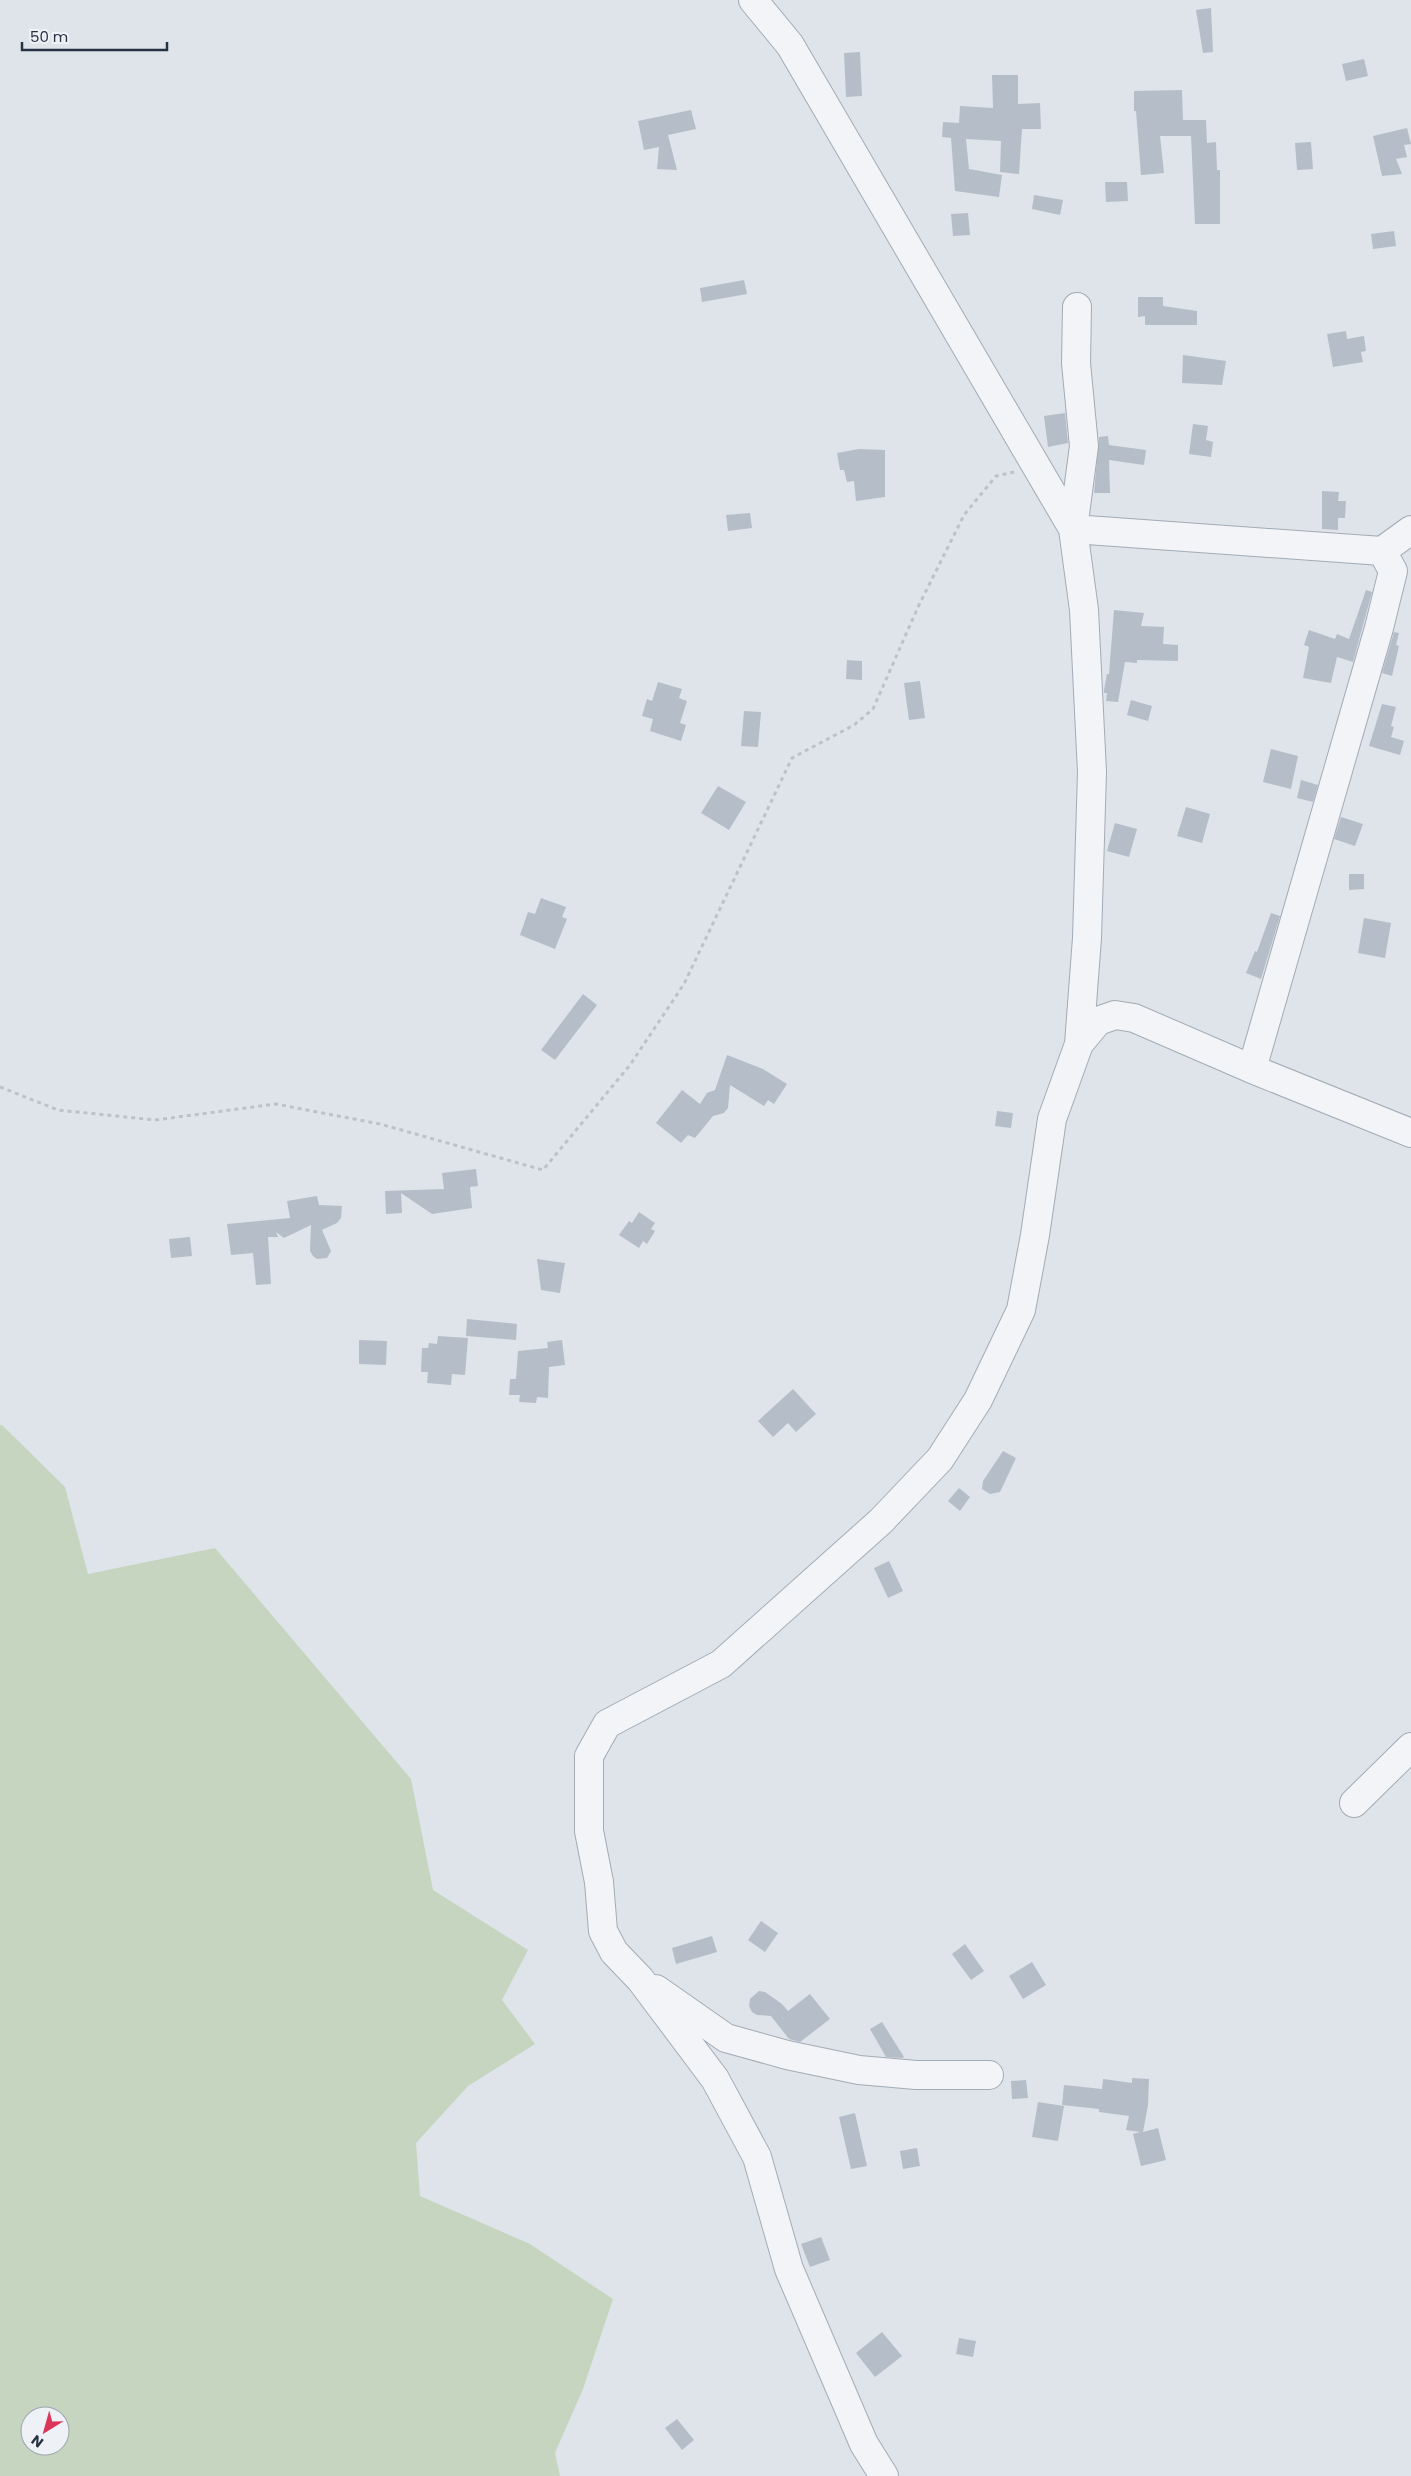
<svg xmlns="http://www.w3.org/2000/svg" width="1411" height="2476" font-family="Poppins,sans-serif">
<rect width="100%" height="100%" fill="#dee4ea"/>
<path fill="#c6d5bf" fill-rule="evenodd" d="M0,1425H2L65,1487L88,1574L215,1548L411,1779L433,1890L528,1950L502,2000L535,2044L468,2086L416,2143L420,2196L530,2244L613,2299L583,2389L555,2453L560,2476H0ZM30,2416H60V2446H30Z"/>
<path fill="#b5bdc8" d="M1211,8L1213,52L1203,53L1196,10Z
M860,52L862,96L846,97L844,53Z
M1364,59L1368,76L1346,81L1342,64Z
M992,75H1018V104L1040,103L1041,129H1022L1019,174L1000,172L1001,141L966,139L969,169L1002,175L999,197L955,191L951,138L942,137L943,122L959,123L960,106L993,108Z
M1182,90L1183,120H1206L1207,143L1216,142L1217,170H1220V224H1195L1191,136H1160L1164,173L1141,175L1136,111H1134V91Z
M691,110L696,129L668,135L677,170L657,169L659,147L644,150L638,121Z
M1407,128L1411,144L1404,145L1407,157L1396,159L1402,174L1382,176L1373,136Z
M1311,142L1313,169L1297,170L1295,143Z
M1105,182H1127L1128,201L1106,202Z
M1034,195L1063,200L1060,215L1032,209Z
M968,213L970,235L953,236L951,214Z
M1394,231L1396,246L1373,249L1371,234Z
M744,280L747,294L702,302L700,288Z
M1138,297H1163V306L1197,311V325H1145V316L1138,317Z
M1346,331L1347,339L1364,336L1366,351L1361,352L1363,362L1333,367L1327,334Z
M1183,355L1226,361L1222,385L1182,383Z
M1065,413L1068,443L1048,447L1044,416Z
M1193,424L1208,426L1206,440L1213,442L1211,457L1189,454Z
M1108,436L1109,445L1146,450L1144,465L1109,460L1110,493H1094L1099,437Z
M859,449L885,450V497L856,501L854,481L847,482L844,470H840L837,453Z
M1322,491L1339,492L1338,501H1346L1345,518H1338V530L1322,529Z
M750,513L752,528L728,531L726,515Z
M1366,590L1372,592L1353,662L1337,657L1331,683L1303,678L1309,647L1304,645L1309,630L1335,639L1337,634L1349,639Z
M1114,610L1144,613L1141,626L1164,627L1163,644L1178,645V661L1137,660V663L1125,662L1118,702L1106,701L1107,693H1104V690L1107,674H1109Z
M1394,632L1399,633L1396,645L1399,646L1392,676L1382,673Z
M847,660L862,661V680L846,679Z
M920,681L925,718L909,720L904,683Z
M658,682L682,689L679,698L687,701L680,723L686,725L681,741L650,731L653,719L642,716L647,699L652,701Z
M1131,700L1152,706L1148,721L1127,715Z
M1382,704L1396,707L1391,726L1394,727L1391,737L1404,741L1400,755L1369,746Z
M744,711L761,712L758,747L741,746Z
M1271,749L1298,756L1291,789L1263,782Z
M1301,780L1318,785L1313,802L1297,798Z
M718,786L746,802L729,830L701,813Z
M1186,807L1210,814L1202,843L1177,836Z
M1341,817L1363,824L1355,846L1334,839Z
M1115,823L1137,829L1129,857L1107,851Z
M1349,874H1364V889L1349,890Z
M541,898L566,907L562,917L567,919L555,949L520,935L528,912L535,914Z
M1271,913L1280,916L1261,979L1246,973L1255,951L1257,952Z
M1364,918L1391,923L1385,958L1358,953Z
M583,994L597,1005L555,1060L541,1050Z
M727,1055L763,1069L787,1084L774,1104L768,1100L764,1106L730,1085L728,1108L724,1113L713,1116L695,1138L688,1135L681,1143L656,1123L682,1090L700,1104L707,1093L715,1090Z
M997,1111L1013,1113L1011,1128L995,1126Z
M476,1169L478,1186L470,1187L472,1208L432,1214L401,1193L402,1213L386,1214L385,1191L444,1189L442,1173Z
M317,1196L319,1205L342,1206L341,1218L337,1223L322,1230L331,1251L327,1258L317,1259L313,1256L310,1251L311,1225L284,1238L276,1232L278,1237H268L271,1284L256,1285L253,1253L231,1255L227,1224L290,1218L287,1201Z
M639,1212L655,1223L651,1229L655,1231L647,1244L643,1241L639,1248L619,1235L629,1221L632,1223Z
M190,1237L192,1256L171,1258L169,1239Z
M537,1259L565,1263L560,1293L541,1290Z
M467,1319L517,1324L516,1340L466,1336Z
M438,1336L468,1338L465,1375L452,1374L451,1385L427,1383L428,1372H421L422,1348H428L429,1343L437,1344Z
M359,1340L387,1341L386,1365L359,1364Z
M562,1340L565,1365L549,1367L548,1398L537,1397L536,1403L519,1402L520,1395H509L510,1379H516L518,1351L548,1348L547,1342Z
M793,1389L816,1414L796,1432L788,1423L773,1437L758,1421Z
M1003,1451L1016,1458L1000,1492L990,1494L982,1489L983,1481Z
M959,1488L970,1497L960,1511L948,1501Z
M889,1561L903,1591L888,1598L874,1568Z
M761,1921L778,1933L765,1952L748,1940Z
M712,1936L717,1952L676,1964L672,1948Z
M965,1944L984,1971L971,1980L952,1954Z
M1032,1962L1046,1985L1023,1999L1009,1976Z
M759,1991L765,1992L782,2004L788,2011L810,1994L830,2019L800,2042L789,2039L771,2016L757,2015L752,2012L749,2006L750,1999Z
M882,2022L904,2057L902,2058L886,2057L870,2029Z
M1132,2078L1149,2079L1148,2105L1143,2132L1158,2128L1166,2160L1141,2166L1133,2134L1140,2132L1126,2130L1129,2116L1099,2112V2109L1062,2105L1064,2085L1102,2089L1103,2079L1132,2083Z
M1026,2080L1028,2098L1012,2099L1011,2081Z
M1038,2102L1064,2106L1058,2141L1032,2137Z
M855,2113L867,2166L851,2169L839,2117Z
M917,2148L920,2166L903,2169L900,2151Z
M821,2237L830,2260L810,2267L801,2244Z
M882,2332L902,2356L875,2377L856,2353Z
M959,2338L976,2341L973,2357L956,2354Z
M677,2419L694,2440L682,2450L665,2428Z"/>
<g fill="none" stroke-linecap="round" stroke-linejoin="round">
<defs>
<path id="minor" d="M753,0L790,45L1073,529L1382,551L1411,530
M1077,307L1076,363L1084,446L1073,529L1084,610L1092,772L1087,938L1079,1044
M1252,1069L1379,628L1393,571L1382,551
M1354,1803L1411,1747
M656,1989L726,2038L787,2055L859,2070L916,2075H989
M884,2476L864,2444L789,2269L757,2157L715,2079L640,1979L614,1952L603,1931L599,1882L589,1831V1756L607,1724L721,1664L881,1521L940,1459L978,1400L1021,1310L1035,1235L1052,1119L1079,1044L1098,1021L1115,1015L1134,1018L1252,1069L1411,1133"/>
</defs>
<use href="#minor" stroke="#a3abb5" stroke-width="30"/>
<path stroke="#bdc2c8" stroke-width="3" stroke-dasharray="4 4" stroke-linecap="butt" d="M0,1087L58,1110L155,1120L276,1104L380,1124L543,1170L630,1065L684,984L792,758L854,725L873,709L918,607L964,515L996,476L1014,472"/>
<use href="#minor" stroke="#f2f4f7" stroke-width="28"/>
</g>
<g transform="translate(45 2431) rotate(217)"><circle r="24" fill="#eef2f7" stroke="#9ea5af"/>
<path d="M0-4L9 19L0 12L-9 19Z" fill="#dd355a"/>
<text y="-8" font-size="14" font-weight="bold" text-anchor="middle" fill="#263243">N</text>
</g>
<path d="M22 42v8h145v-8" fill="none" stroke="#263243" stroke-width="2.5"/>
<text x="30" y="42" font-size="15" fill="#263243" stroke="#eef2f7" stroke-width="4" paint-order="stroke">50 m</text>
</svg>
